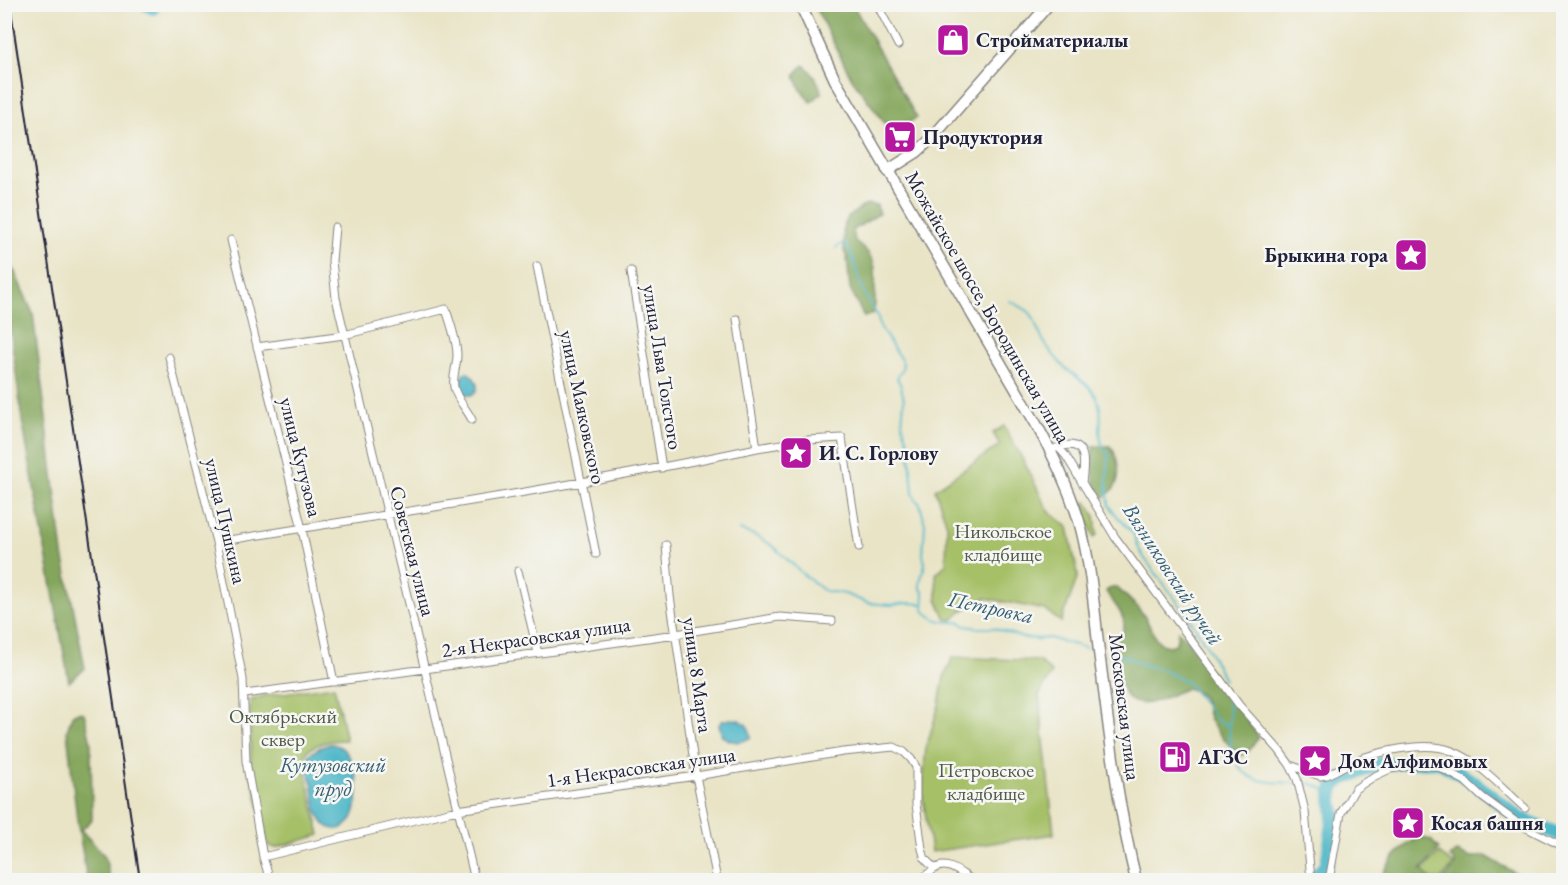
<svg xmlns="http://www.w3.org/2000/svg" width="1568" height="885" font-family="'EB Garamond',serif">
<rect width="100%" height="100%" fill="#f6f6f2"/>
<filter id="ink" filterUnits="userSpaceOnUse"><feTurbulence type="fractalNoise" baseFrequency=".0167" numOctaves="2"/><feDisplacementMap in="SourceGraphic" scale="12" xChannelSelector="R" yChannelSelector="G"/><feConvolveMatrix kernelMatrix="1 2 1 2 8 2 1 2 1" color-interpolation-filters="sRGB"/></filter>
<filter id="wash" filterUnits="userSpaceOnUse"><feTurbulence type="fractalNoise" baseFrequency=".008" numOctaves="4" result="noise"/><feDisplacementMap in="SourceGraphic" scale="24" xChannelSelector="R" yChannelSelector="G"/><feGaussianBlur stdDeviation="1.35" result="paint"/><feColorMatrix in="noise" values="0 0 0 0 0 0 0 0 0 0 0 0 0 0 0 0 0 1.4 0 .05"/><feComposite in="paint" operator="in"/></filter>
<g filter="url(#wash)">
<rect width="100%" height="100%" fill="#e9e4c6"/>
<path fill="#a6c067" stroke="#647151" stroke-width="1.5" d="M1004,426L1023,460L1048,510L1068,527L1078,576L1061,622L1045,610L985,598L960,612L953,620L946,619L937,599L936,574L946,564L947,525L935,489L1000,445L993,433Z
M1084,502H1087L1095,516L1097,535L1094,538L1088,521Z
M953,657L1039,661L1052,673L1039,695L1054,834L931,852L922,791L926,748L939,705L944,677Z
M334,686L346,740C331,740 321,742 308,750L303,761L320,835L275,848L268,845L251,771L250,701L263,696Z
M1439,853L1454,865L1440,880H1432L1422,871Z"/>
<path fill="#84a65c" stroke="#53644c" stroke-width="1.5" d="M814,5H853L917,118L893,130L886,125L852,79Z
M804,65C813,72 819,83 822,93L811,102L801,90L795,76L798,71Z
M4,146L11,263L33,314L63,554L85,668L69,682L22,420L5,288Z
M867,204L877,205L879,214L853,230C854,247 860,242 868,253C878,267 875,274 875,290C875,299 876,305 873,314L864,317L850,289L847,258L844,251L843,227L849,216Z
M1093,446H1110C1118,455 1122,477 1114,488C1112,492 1107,495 1103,498L1095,487L1092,462Z
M1116,587C1127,597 1139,607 1146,619C1151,628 1154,639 1162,644C1167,647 1171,646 1176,644L1178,631L1183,635L1259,737L1249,751L1241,756C1230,746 1217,734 1210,720C1202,701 1210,697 1187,688C1170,694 1146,712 1129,699C1124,695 1121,684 1118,679C1114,669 1110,658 1112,647C1114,637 1125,636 1124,623C1122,609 1111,602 1106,591L1109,589Z
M78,712L84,713L91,742L92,820L81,830L105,856L110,880H87L77,819L67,731L72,715Z
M1420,837L1431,840L1439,849L1421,870L1432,880H1380C1390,859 1399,848 1420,837Z
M1457,852L1471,858L1486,856L1517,874L1521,880H1443L1454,868L1455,862L1450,857Z"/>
<path fill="#4ab5c7" stroke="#366c81" stroke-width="1.5" d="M467,372C488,386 471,403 462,391V378L464,373Z
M730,719C743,719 749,724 751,737C741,744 733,743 722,736L719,725L722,721Z
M330,744C364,744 368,833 334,829C325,828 321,821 318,814C314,803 314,792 312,782C310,776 307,770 308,764C308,761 309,758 309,755L319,748Z"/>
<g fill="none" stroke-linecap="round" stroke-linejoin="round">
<path stroke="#4ab5c7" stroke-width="2" d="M836,248L842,243H845L853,259L861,286L873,309L878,316L879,325L903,363L902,370L897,378L901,386L904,400L902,423L909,444L913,492L916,500L920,504L925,524L923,554L925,564L920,582V587L924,594L923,609C932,621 945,623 960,622L965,626L978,628H994L1023,638L1040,639L1049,638L1086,648
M1010,301C1017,305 1025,308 1030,313C1035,318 1035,324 1038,330C1043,343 1053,355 1062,365C1074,377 1092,384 1098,401C1106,420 1092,439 1109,454L1107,483L1109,505L1117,516L1133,533L1139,549L1145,559L1186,613L1208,648L1224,680
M739,530L754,535L773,546L805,576L825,591L845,594L868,603L891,605L907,603L923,604
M1108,654L1125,656L1141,664L1161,669L1187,682L1218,721L1229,726C1229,741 1229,744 1235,758C1245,785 1271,782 1296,783
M1226,692L1230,714L1229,725
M1301,783C1314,783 1324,786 1331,796"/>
<path stroke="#4ab5c7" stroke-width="14" d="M146,4L153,8
M1318,873L1326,866L1329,851L1334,814L1331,796L1334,786L1342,779L1379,764L1438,761L1472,781L1519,818L1564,836"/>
</g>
</g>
<g filter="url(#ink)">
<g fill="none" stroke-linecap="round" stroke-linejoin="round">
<defs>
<path id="street" d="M877,4L898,45
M335,227L332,261L336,298L475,880
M231,240L302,529L334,682
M537,266L596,554
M631,271L662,468
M737,319L757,448L807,440L842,438L859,547
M257,347L344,335L446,309C450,323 457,340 457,355C457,366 452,376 454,387C456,399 467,409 472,420
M169,357L216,542L243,679L246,761L263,857L270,880
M1056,448C1060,447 1066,445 1070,445C1089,446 1083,471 1082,483
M1059,448L1066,456L1115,537L1239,705L1279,750L1290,765L1297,779L1305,811L1311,880
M216,542C397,513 578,486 757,448
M666,545L670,596L696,776L717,880
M518,571L538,653
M245,694L676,634L780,617L832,621
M1290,765L1320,776L1327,775C1339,769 1352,761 1365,757C1389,750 1428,741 1452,751C1479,761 1504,790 1525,808
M263,857L457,810L696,776L843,752L894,747L904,752L911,759L916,767V804L922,849L925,859L934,868
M917,880C924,878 927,874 933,870C947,859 961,874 972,880
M1326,880L1330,875L1341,813L1355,789L1373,777L1390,769L1414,765L1437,766L1465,781L1482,797L1519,824L1564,847"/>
<path id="secondary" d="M887,171L917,152L930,140L1049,4"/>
<path id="primary" d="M800,4L835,80L1035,422C1053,454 1068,486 1079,521C1091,564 1094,608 1099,652C1109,728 1117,805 1136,880"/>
</defs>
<use href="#street" stroke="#868380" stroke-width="9"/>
<use href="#secondary" stroke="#868380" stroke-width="13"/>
<use href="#primary" stroke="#868380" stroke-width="13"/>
<use href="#street" stroke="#fff" stroke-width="7"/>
<use href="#secondary" stroke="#fff" stroke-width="10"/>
<use href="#primary" stroke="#fff" stroke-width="10"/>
<path stroke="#22223b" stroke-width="2" d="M10,4L140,880"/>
</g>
</g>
<defs>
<symbol id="shop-square" viewBox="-11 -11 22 22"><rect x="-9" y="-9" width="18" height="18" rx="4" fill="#b5179e" stroke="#f6f6f2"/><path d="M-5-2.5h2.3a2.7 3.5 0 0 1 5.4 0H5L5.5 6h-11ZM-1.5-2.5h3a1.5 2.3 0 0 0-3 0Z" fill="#fff"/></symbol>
<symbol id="supermarket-square" viewBox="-11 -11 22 22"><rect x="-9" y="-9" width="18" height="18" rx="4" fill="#b5179e" stroke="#f6f6f2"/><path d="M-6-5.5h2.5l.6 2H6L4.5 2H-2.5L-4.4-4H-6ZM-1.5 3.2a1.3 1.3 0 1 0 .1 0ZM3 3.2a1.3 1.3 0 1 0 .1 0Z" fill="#fff"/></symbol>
<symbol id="sight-square" viewBox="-11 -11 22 22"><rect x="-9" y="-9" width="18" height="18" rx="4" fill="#b5179e" stroke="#f6f6f2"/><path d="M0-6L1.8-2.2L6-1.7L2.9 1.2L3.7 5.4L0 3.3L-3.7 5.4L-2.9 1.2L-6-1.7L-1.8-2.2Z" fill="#fff"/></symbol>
<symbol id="fuel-square" viewBox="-11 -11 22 22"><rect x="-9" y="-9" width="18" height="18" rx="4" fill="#b5179e" stroke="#f6f6f2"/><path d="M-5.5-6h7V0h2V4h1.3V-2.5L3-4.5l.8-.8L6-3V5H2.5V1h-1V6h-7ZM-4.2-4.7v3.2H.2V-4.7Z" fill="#fff"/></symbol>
</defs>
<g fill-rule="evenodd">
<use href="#shop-square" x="934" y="21" width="38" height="38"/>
<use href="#supermarket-square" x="881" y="118" width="38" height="38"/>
<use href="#sight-square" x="1392" y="236" width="38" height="38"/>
<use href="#sight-square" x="777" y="434" width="38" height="38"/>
<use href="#fuel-square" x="1156" y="738" width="38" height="38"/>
<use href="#sight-square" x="1296" y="742" width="38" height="38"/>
<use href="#sight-square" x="1389" y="804" width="38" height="38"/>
</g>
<g text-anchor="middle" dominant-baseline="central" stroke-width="5" stroke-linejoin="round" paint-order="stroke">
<g font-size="20" font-weight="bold" fill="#22223b" stroke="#f6f6f2" text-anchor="start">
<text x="976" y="40">Стройматериалы</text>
<text x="923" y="137">Продуктория</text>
<text x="1388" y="255" text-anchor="end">Брыкина гора</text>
<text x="819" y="453">И. С. Горлову</text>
<text x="1198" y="757">АГЗС</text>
<text x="1338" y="761">Дом Алфимовых</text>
<text x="1431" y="823">Косая башня</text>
</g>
<g font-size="20" fill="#22223b" stroke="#f6f6f2">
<text transform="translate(988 307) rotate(60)">Можайское шоссе, Бородинская улица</text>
<text transform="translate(663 367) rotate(81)">улица Льва Толстого</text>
<text transform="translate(583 407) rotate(78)">улица Маяковского</text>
<text transform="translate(301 457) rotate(76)">улица Кутузова</text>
<text transform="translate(226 521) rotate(77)">улица Пушкина</text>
<text transform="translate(413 551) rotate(76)">Советская улица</text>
<text transform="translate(536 637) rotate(-8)">2-я Некрасовская улица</text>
<text transform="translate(698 675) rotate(82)">улица 8 Марта</text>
<text transform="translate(1125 707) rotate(83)">Московская улица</text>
<text transform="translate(641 767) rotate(-8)">1-я Некрасовская улица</text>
</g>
<g font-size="20" fill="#50594a" stroke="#f6f6f2">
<text x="1003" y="531">Никольское<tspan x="1003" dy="23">кладбище</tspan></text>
<text x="283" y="716">Октябрьский<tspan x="283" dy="23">сквер</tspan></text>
<text x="986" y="770">Петровское<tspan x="986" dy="23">кладбище</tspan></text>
</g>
<g font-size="21" font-style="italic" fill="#325d73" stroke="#f6f6f2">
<text transform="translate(1173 574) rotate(57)">Вязниковский ручей</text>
<text transform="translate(991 607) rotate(12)">Петровка</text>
<text x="333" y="764">Кутузовский<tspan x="333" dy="24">пруд</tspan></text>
</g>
</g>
<rect width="1568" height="885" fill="none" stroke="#f6f6f2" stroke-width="24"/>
</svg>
